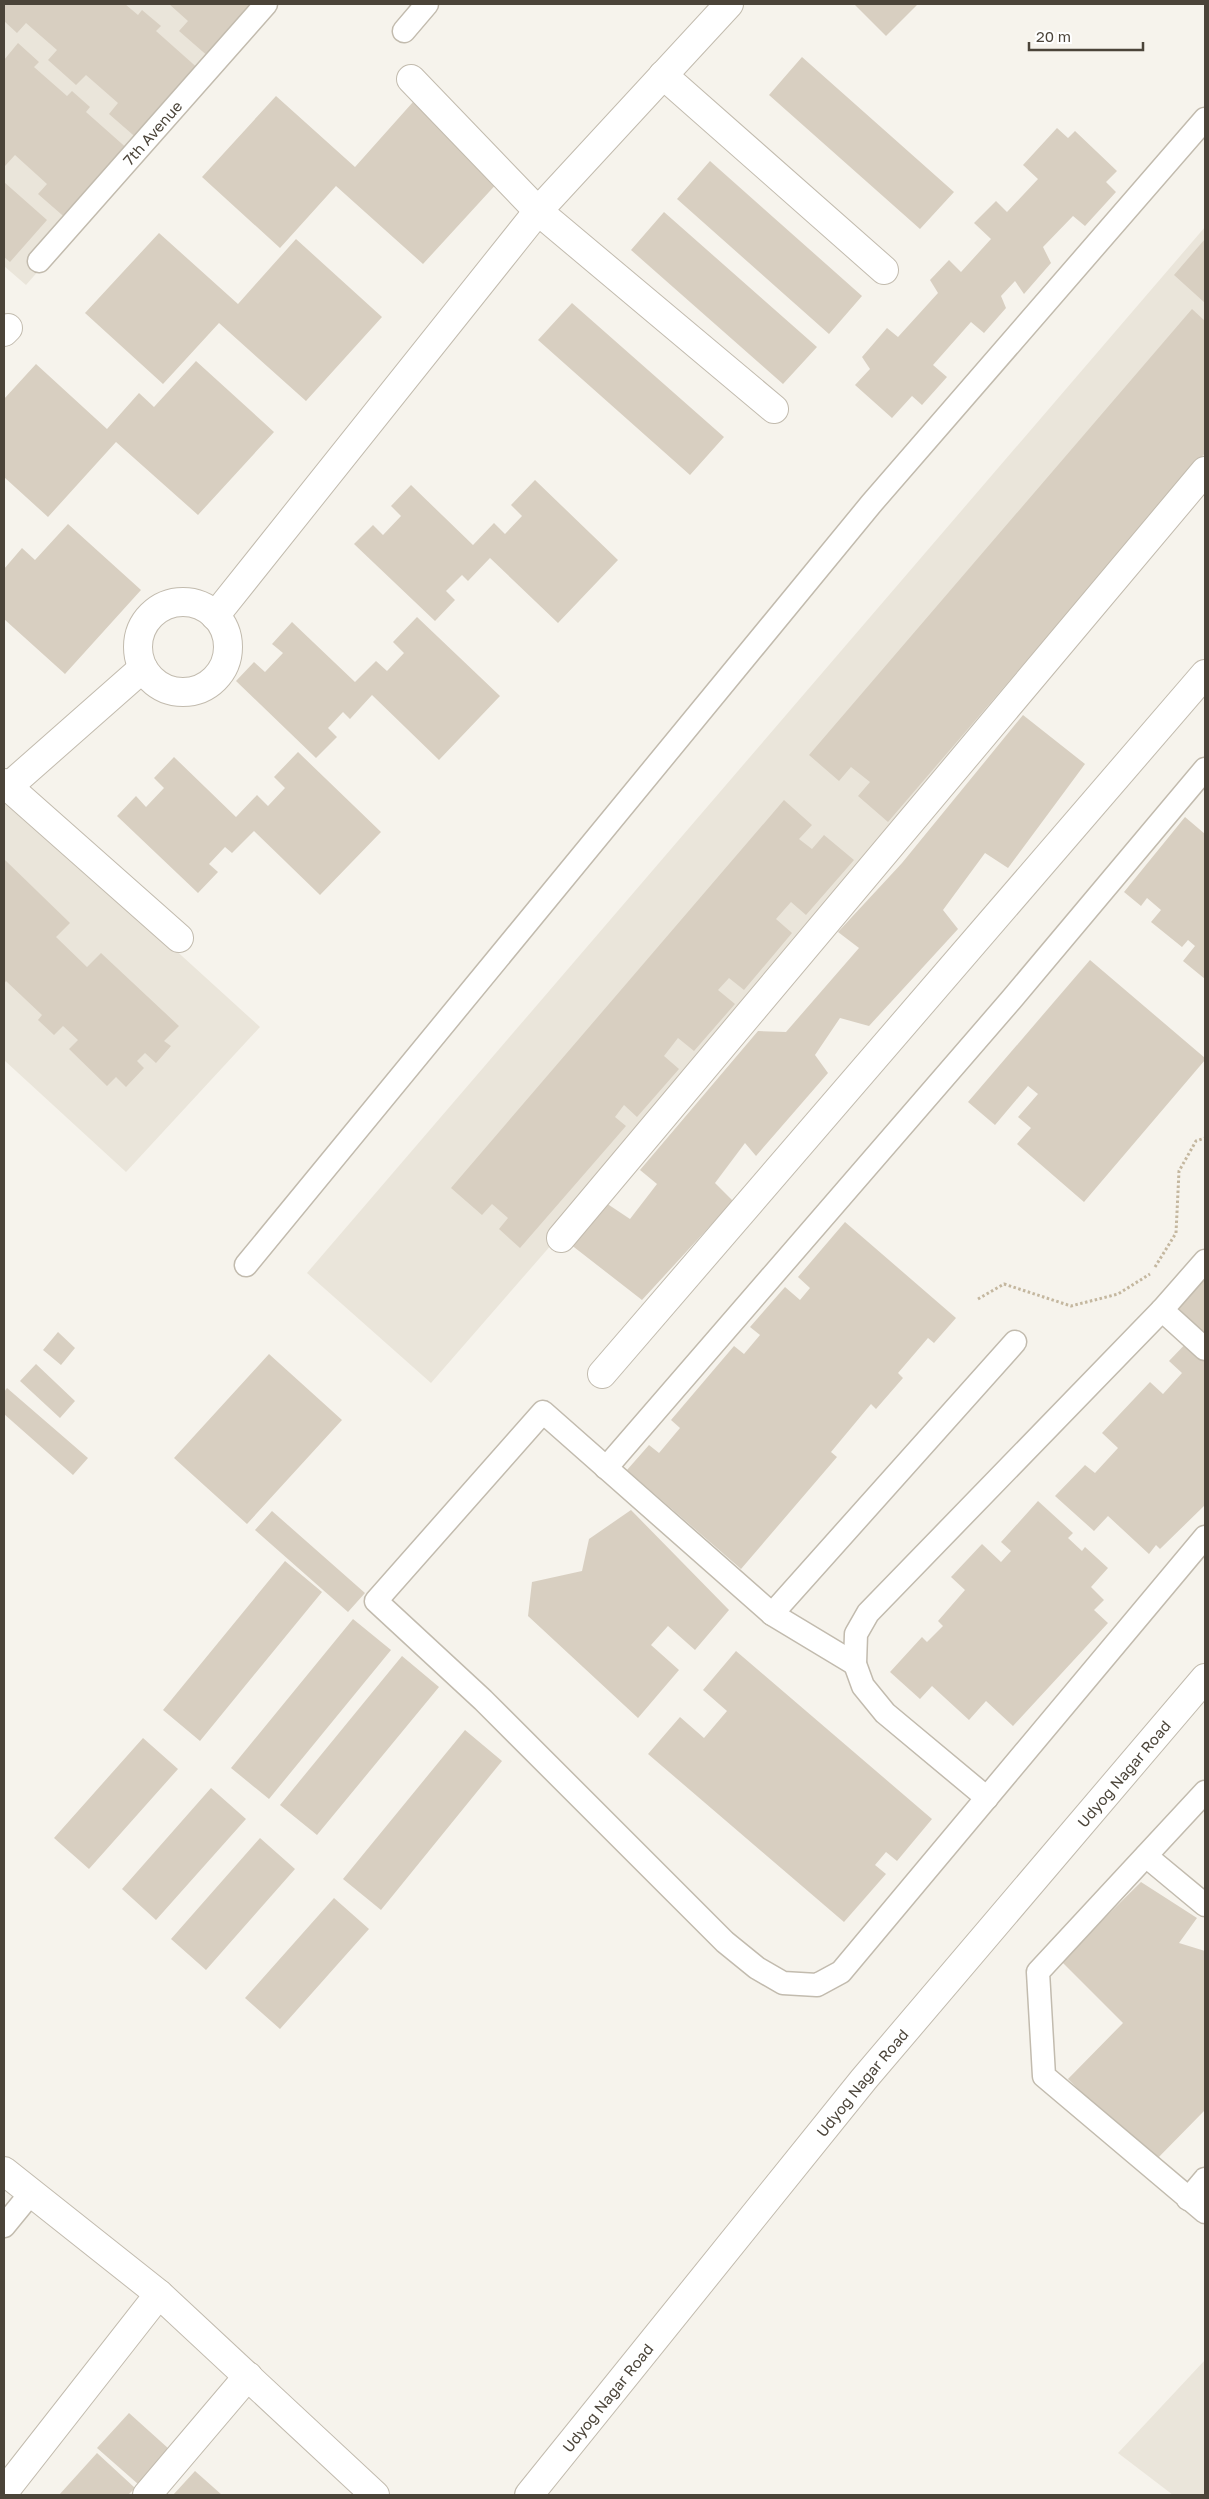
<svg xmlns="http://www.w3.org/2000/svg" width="1209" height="2499" font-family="'Golos Text',sans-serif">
<rect width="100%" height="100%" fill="#f6f3ec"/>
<path fill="#eae5da" d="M4,4H273L26,285L4,266Z
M1205,227V494L431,1383L307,1273Z
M4,794L260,1027L126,1172L4,1060Z
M1205,2360V2495H1173L1118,2453Z"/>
<path fill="#d8cfc1" d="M4,4H125L138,15L142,10L161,26L156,31L201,71L140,141L109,114L118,103L86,75L76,85L48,60L57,50L26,23L17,33L4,21Z
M169,4H257L210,58L179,31L188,21Z
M854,4H918L886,36Z
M18,43L39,62L34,67L67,96L72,91L90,107L86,112L130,151L69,221L38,194L47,184L15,155L5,166L4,164V60Z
M802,57L954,192L920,229L769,95Z
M276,96L355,167L413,102L500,180L423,264L336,186L280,248L202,177Z
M1057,128L1068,138L1075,131L1117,171L1106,182L1116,192L1085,226L1073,216L1043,247L1051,263L1024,294L1015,281L1001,296L1006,308L984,333L971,322L933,365L947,377L922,405L912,396L892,418L855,385L870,369L862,357L887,328L898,337L938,293L930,280L949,260L961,272L991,239L974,223L996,201L1007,212L1038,179L1023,165Z
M710,161L862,296L829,334L677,199Z
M4,182L47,220L10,262L4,257Z
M664,212L817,347L783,384L631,250Z
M159,233L238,304L296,239L382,317L306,401L219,323L163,384L85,313Z
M1205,239V303L1174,275Z
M572,303L724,437L690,475L538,340Z
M1192,309L1205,321V453L888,822L858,796L870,782L851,767L839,781L809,755Z
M196,361L274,432L198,515L116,442L48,517L4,477V399L36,364L107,429L139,393L154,407Z
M535,480L618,560L558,623L490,558L468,581L462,575L446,591L455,600L435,621L354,544L373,525L383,535L401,516L391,506L411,485L473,545L494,523L505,534L522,516L511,505Z
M68,524L141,590L65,674L4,619V569L22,548L35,560Z
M417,617L500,696L439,760L372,695L350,719L343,712L328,728L337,737L316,758L236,681L254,662L265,672L283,653L272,644L292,622L355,682L376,661L387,671L404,653L393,642Z
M1023,715L1085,764L1008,868L985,853L943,910L958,929L869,1026L840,1018L815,1055L828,1073L756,1156L745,1143L715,1183L733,1201L642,1300L570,1244L606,1203L630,1219L657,1184L640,1170L758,1031L786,1032L859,948L838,932L902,863Z
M298,752L381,832L320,895L254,831L232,853L225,847L209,864L218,872L198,893L117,816L136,796L146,807L164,788L154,778L174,757L236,817L257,795L268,806L285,788L274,777Z
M784,800L812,825L799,839L812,849L824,835L854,860L806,915L791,902L776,919L792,933L744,990L729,978L718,990L735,1004L694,1051L678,1038L664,1056L679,1069L637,1117L624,1105L615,1117L626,1126L520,1248L499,1229L508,1218L492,1204L482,1215L451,1188Z
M1185,817L1205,834V979L1183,961L1195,946L1188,940L1182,947L1151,922L1161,910L1147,898L1141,906L1124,892Z
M4,859L70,923L56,937L87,967L101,953L179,1026L164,1041L171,1046L156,1063L145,1053L137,1061L144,1068L126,1087L116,1077L107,1086L69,1049L78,1040L63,1026L54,1035L38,1020L42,1015L6,981L4,984Z
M1090,960L1205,1058V1060L1084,1202L1017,1144L1031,1128L1018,1117L1038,1094L1028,1086L995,1125L968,1102Z
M845,1222L956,1318L934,1343L928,1338L898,1373L903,1378L876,1409L871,1404L831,1452L837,1457L741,1569L627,1470L649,1445L659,1453L680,1428L671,1420L734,1346L744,1354L760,1335L750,1327L785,1287L800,1300L810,1288L798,1277Z
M1205,1279V1337L1177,1311Z
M58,1332L75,1348L61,1365L43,1350Z
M1192,1337L1205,1350V1505L1160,1549L1156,1545L1149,1554L1108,1516L1094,1531L1055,1496L1085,1465L1095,1473L1118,1448L1102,1433L1150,1382L1163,1394L1182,1373L1169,1361Z
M269,1354L342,1420L247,1524L174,1458Z
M36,1364L75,1401L60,1418L20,1381Z
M7,1388L88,1458L73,1475L4,1414V1392Z
M1038,1501L1073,1533L1068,1538L1082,1551L1085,1547L1108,1568L1091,1587L1104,1600L1094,1610L1108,1623L1013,1726L986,1701L969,1720L932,1686L920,1699L890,1672L922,1637L927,1642L943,1626L938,1621L965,1590L951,1577L982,1544L1001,1562L1011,1551L1001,1542Z
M631,1510L729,1610L695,1650L668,1626L651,1645L679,1670L638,1718L528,1616L532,1582L582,1571L589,1539Z
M272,1511L365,1593L348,1612L255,1530Z
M285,1561L322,1592L200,1741L163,1710Z
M353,1619L391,1650L269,1799L231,1768Z
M736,1651L932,1819L897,1861L886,1852L875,1865L886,1874L844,1922L648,1754L680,1717L704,1738L727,1711L703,1690Z
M402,1656L439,1687L317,1835L280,1805Z
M465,1730L502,1761L381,1910L343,1879Z
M143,1738L178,1769L89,1869L54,1838Z
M211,1788L246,1819L156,1920L122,1889Z
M260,1838L295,1869L206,1970L171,1939Z
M1141,1882L1197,1918L1179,1943L1205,1951V2110L1153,2163L1068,2079L1123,2023L1061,1961Z
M334,1898L369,1929L280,2029L245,1998Z
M129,2413L169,2449L138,2484L97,2448Z
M97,2453L135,2488L128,2495H59Z
M195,2471L222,2495H173Z"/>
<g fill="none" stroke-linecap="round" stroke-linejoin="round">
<defs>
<g id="service">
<path d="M404,31L427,4"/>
<path id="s1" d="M39,261L266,4"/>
<path d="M246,1265L871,504L1205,119"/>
<path d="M1162,1310L1205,1349"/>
<path d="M606,1468L1011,1000L1205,769"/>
<path d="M772,1614L1015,1342"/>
<path d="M855,1664L772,1614L543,1412L376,1601L483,1700L725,1942L757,1968L783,1983L817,1985L841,1972L1205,1537"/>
<path d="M1205,1792L1038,1972L1044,2076L1205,2212"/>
<path d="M987,1798L885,1713L863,1686L855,1664L856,1634L868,1613L1162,1310L1205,1261"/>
<path d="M1146,1856L1205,1905"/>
<path d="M1188,2199L1205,2179"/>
<path d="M4,2226L31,2193"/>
</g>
<g id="minor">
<path d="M663,75L884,270"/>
<path d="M411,79L538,211L774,409"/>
<path d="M4,332L8,328"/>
<circle cx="183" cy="647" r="45"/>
<path d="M215,616L538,211L729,4"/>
<path d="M4,783L179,938"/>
<path d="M8,787L143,668"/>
<path d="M561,1238L1205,471"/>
<path d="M602,1374L1205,674"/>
<path d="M4,2171L159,2294L375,2495"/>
<path d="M4,2492L159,2294"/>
<path d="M147,2495L248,2376"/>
<path id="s2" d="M529,2495L864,2079L1205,1678"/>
</g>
</defs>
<use href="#service" stroke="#c2bbae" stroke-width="25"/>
<use href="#minor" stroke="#c2bbae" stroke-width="30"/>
<path stroke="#c4b79f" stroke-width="3" stroke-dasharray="2.5 2.5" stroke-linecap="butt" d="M1155,1267L1176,1233L1179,1171L1196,1141L1205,1138
M978,1299L1004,1284L1071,1306L1118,1294L1150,1274"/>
<use href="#service" stroke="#fff" stroke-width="22"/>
<use href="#minor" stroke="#fff" stroke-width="28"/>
</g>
<g text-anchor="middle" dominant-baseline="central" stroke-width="4" stroke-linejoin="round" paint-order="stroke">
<g font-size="15" fill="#4b4439" stroke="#fff">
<text stroke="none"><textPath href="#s1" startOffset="171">7th Avenue</textPath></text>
<text stroke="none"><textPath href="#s2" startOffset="935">Udyog Nagar Road</textPath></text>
<text stroke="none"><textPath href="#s2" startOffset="530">Udyog Nagar Road</textPath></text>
<text stroke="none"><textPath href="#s2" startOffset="125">Udyog Nagar Road</textPath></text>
</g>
</g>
<rect width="1209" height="2499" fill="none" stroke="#4b4439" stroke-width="10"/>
<path d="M1029 42v8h114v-8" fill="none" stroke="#4b4439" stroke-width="2.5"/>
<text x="1036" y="42" font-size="15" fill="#4b4439" stroke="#ffffff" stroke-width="4" paint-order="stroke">20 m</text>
</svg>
